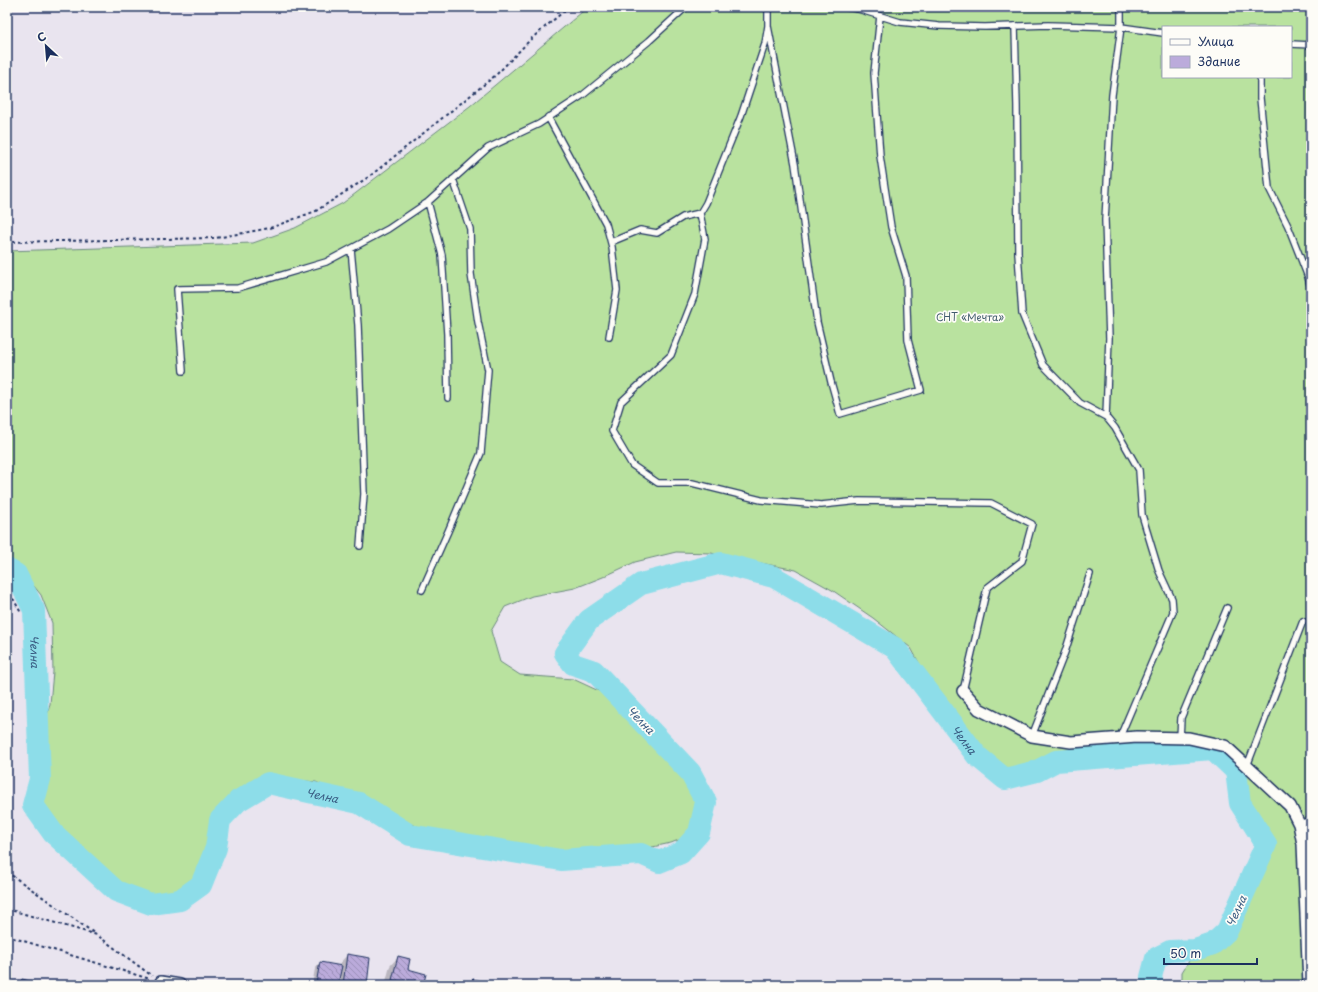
<svg xmlns="http://www.w3.org/2000/svg" width="1318" height="992" font-family="'Playpen Sans',sans-serif">
<defs>
<pattern id="building-back-hatch" width="6" height="6" patternUnits="userSpaceOnUse"><rect width="6" height="6" fill="#bbabdb"/><path d="M-1 5l2 2M0 0l6 6M5-1l2 2" fill="none" stroke="#978cb5"/></pattern>
</defs>
<rect width="100%" height="100%" fill="#e9e4ef"/>
<filter id="ink" filterUnits="userSpaceOnUse"><feTurbulence type="fractalNoise" baseFrequency=".025" numOctaves="2"/><feDisplacementMap in="SourceGraphic" scale="8" xChannelSelector="R" yChannelSelector="G"/><feConvolveMatrix kernelMatrix="1 2 1 2 8 2 1 2 1" color-interpolation-filters="sRGB"/></filter>
<g filter="url(#ink)">
<path fill="#b9e29f" stroke="#6a887e" fill-rule="evenodd" d="M588,7H1311V985H1182V972L1199,945L1224,925L1249,884L1258,849L1256,811L1236,774L1223,761L1201,753L1161,755L1076,767L1002,773L988,766L969,746L935,692L911,648L873,618L832,590L796,570L711,553L676,552L635,562L603,577L575,588L532,596L505,607L491,631L500,662L520,675L573,679L614,698L647,716L662,730L679,756L702,782L708,793V813L694,834L671,843L629,852L556,855L460,841L385,815L316,782L286,779L266,789L238,809L226,822L212,878L196,892L178,902L155,900L132,892L95,866L50,827L37,810L35,802L45,791L48,776L45,749V723L50,704L53,672L52,623L41,595L26,576L7,556V251L253,243L295,228L343,203L470,106ZM1163,27H1291V77H1163Z"/>
<path fill="#0003" d="M347,955L366,985H312L315,969L320,963L339,967V964Z
M398,957L407,970L423,982L429,985H385L390,966Z
M473,980L495,985H468Z"/>
<g fill="none" stroke-linecap="round" stroke-linejoin="round">
<path stroke="#8ddde9" stroke-width="22" id="s1" d="M7,569L16,574L34,610L40,779L33,805L53,833L116,891L151,904L180,900L201,885L216,848L220,820L238,801L268,783L359,803L410,835L561,860L641,854L659,862L681,853L699,833L706,802L690,772L594,671L573,664L565,653L589,620L641,584L721,563L774,577L895,648L977,756L1005,779L1037,771L1056,761L1213,749L1236,771L1240,803L1266,844L1227,931L1213,944L1195,950L1170,951L1156,958L1151,977L1153,985"/>
</g>
<path fill="url(#building-back-hatch)" stroke="#1b2f5e" d="M347,954L370,958L367,985H343Z
M398,956L410,959L408,969L426,974L424,982L431,983L430,985H402L403,982L392,980Z
M320,962L342,966L338,984L331,983L330,985L316,984Z
M22,979L45,985H20Z
M473,979L496,984V985H471Z"/>
<g fill="none" stroke-linecap="round" stroke-linejoin="round">
<defs>
<path id="lane" d="M846,7L858,9L900,22L939,26L985,27L1048,25L1121,27L1163,33
M768,26L795,164L817,322L831,382L840,414L921,390L908,340L906,276L891,227L880,156L874,73L880,16
M1015,26L1017,106L1018,253L1022,314L1043,365L1080,403L1106,417L1115,428L1139,470L1142,515L1159,571L1172,599L1173,612L1119,739
M1291,44L1311,45
M1260,77V98L1269,188L1288,226L1308,277L1311,289
M548,117L606,224L612,247L617,290L609,337
M428,202L442,255L447,334L448,398
M700,213L705,239L695,294L671,355L621,402L612,431L632,465L658,483H692L761,500L821,505L859,501L991,503L1032,524L1022,561L987,588L963,691
M611,242L640,230L657,233L683,217L700,213L706,203L741,116L765,44L768,26V7
M351,249L358,325L364,494L360,546
M183,371L177,289L238,288L326,262L388,229L428,202L488,148L539,124L583,95L649,41L686,7
M1106,417L1109,338L1105,220L1112,95L1121,27V7
M422,590L449,529L481,453L488,370L478,322L471,274L470,229L453,179
M1032,736L1065,652L1090,574
M1180,738L1181,718L1227,608
M1247,766L1303,621
M1299,824L1311,820"/>
<path id="street" d="M963,691L979,709L1032,736L1071,742L1137,737L1189,738L1225,746L1290,806L1299,824L1303,844L1309,985
M161,982L180,985"/>
</defs>
<use href="#lane" stroke="#1b2f5e" stroke-width="8"/>
<use href="#street" stroke="#1b2f5e" stroke-width="14"/>
<path stroke="#1b2f5e" stroke-width="2" stroke-dasharray="3 3" stroke-linecap="butt" d="M7,242L216,238L270,228L316,211L370,176L496,75L532,38L569,7
M7,596L14,600L21,613
M7,872L94,933
M7,909L97,935L152,976
M7,936L150,979"/>
<use href="#lane" stroke="#fdfcf7" stroke-width="5.5"/>
<use href="#street" stroke="#fdfcf7" stroke-width="11"/>
</g>
</g>
<g text-anchor="middle" dominant-baseline="central" stroke-width="3.5" stroke-linejoin="round" paint-order="stroke">
<g font-size="10" fill="#425c6e" stroke="#fdfcf7">
<text x="970" y="316">СНТ «Мечта»</text>
</g>
<g font-size="11" font-style="italic" fill="#385a81" stroke="#fdfcf7">
<text stroke="none"><textPath href="#s1" startOffset="92">Челна</textPath></text>
<text transform="translate(641 720) rotate(46)">Челна</text>
<text stroke="none"><textPath href="#s1" startOffset="1783">Челна</textPath></text>
<text stroke="none"><textPath href="#s1" startOffset="644">Челна</textPath></text>
<text transform="translate(1236 911) rotate(-65)">Челна</text>
</g>
</g>
<rect width="1318" height="992" fill="none" stroke="#fdfcf7" stroke-width="24"/>
<rect x="12" y="12" width="1294" height="968" fill="none" stroke="#1b2f5e" stroke-width="1.5" filter="url(#ink)"/>
<rect x="1162" y="26" width="130" height="52" fill="#fdfcf7" stroke="#a3aaba"/>
<rect x="1170" y="39" width="20" height="6" fill="#fdfcf7" stroke="#a3aaba"/>
<text x="1198" y="46" font-size="12" fill="#1b2f5e">Улица</text>
<rect x="1170" y="56" width="20" height="12" fill="#bbabdb" stroke="#a3aaba"/>
<text x="1198" y="66" font-size="12" fill="#1b2f5e">Здание</text>
<g transform="translate(46 46) rotate(334)" stroke="#fdfcf7" stroke-width="3" paint-order="stroke">
<path d="M0-3L7 15L0 10L-7 15Z" fill="#1b2f5e"/>
<text y="-6" font-size="11" font-weight="bold" text-anchor="middle" fill="#1b2f5e">С</text>
</g>
<path d="M1164 958v6h93v-6" fill="none" stroke="#1b2f5e" stroke-width="2"/>
<text x="1170" y="958" font-size="12" fill="#1b2f5e" stroke="#fdfcf7" stroke-width="3" paint-order="stroke">50 m</text>
</svg>
